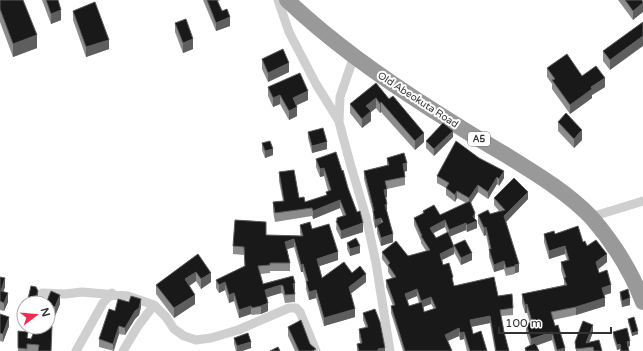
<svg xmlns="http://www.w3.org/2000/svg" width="643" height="351" font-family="'Varela Round',sans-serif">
<rect width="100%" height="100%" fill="#fff"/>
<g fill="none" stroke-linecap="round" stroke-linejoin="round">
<path stroke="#cfcfcf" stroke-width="9" d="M278,0L289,32L316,84L339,121
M354,56L340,97L339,122L350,163L366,217L376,263L390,351
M591,217L643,201
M42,293L65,294L82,292L128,296L154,305L166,317L174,329L184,336L196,340L211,338L238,330L289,308H296L300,312L316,351
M76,351L103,303L112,293
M123,351L138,326L154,305"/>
<path stroke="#999" stroke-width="16" d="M287,0C331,42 382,78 434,111C458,126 481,141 506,155C535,173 567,192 591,217C613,242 631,271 643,302"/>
</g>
<path fill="#8c8c8c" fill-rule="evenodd" d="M0,0L37,48L13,57L0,22Z
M42,0H58L61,20L51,24Z
M203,0H220L218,1L222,11L230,26L216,31Z
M618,0H642L633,20Z
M73,11L109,49L86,57L73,20Z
M643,22L610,70L603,61V51Z
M175,23L193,49L183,53L175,32Z
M262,59L289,72L268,82L262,69Z
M547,68L582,76L605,87L592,95V98L570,114L552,89V84L547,77Z
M376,83L424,142L415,150L381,112L380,113L376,108L371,112V121L362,128L350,113V104Z
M268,87L308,100L296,105L297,116L289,120L280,104L273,107L268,96Z
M558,122L582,140L574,148L558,131Z
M308,132L327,149L312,153L308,138Z
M453,137L434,156L426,148V141Z
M456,141L504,178L499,186L497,184L488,199L478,192L471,203L477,228L467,232L466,230L450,236L454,247V245L472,260L461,265L454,252V254L442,260L443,265L453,283L454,286L498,296L513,308V315L501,316L504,332L509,351H495L490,323L471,327L473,334L487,351H467L464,339L460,340L459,336L448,341L452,351H403L391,313V306H393L386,287V280L392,278L388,272V267L382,259V252L408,256L426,251L421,243V241L414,225V218L423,213V211L440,215L466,203L457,198L455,202L446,195V188L437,183V176ZM445,227L447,233L436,238L433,233ZM417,296L419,303L409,306L407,300ZM431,304L434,309L424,312L423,307Z
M262,143L273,155L265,158L262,150Z
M387,158L407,171H404L405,177V185L387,189V197L386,198L387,212L393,242L381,246L377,233V227L375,228L373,219V213L364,179V171L387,165Z
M316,159L348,188L363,232L341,239L336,229L337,218L343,216L340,208L313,219L312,216L275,222L273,211V202L283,201L279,181V172L299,198L305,202L326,195V192L328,191L324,176L320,177L316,167Z
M494,198L528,199L506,222L519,272L515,273V274L506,276L504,269L494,272L489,257V249L486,235L484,236L478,223V215L490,214L499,211L494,205Z
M300,225L312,229L338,260L319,266L322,278L352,273L366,282L350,294L355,317L324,326L316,298L309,300L306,289V282L303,272H301L294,247L287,249L290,263V271H270V273L260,274L263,284L293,276L295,294V302L285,303L283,294L281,293L266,297L268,311L261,314L252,315L251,314L239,318L234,301L229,303L225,290L219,293L216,288V280L245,266L244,255L233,254V246L266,235L301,236L300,233Z
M544,234H555L583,242L587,246L607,262L598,269L599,273L611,293L604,295L605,306L576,315L553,320L555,326L565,351H555L552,340L536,346L539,351H525V348L530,345L526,332V324L530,323L527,313H525L522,303V294L564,285V280L561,270V262L567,260L565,254L549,259L544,242Z
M347,243L360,253L350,256L347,249Z
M198,254L211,282L201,289L196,281L189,286L195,304L174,318L156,294V285Z
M0,277L5,287L3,291L8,302L4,311L0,310Z
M620,292L630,305L622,307L620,298Z
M48,303L60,304L55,316L54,315L49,326L51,351H18V331L28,338L31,339Z
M141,307L139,315L135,319L125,335L119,334L114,351L99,347V339Z
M363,313L385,351H357V344L360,343L359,337V329L366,328L363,320Z
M0,314L9,326L3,342L0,341Z
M628,319L638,334L632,336L628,322Z
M288,327L310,344L316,351H295L288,336Z
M593,332L589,343L602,351H576L575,342Z
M613,332L630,346L628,347L629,351H620V349L617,350L613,337Z
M234,338L251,348L242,351H236L234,344Z"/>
<path fill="#5e5e5e" d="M643,3V12L633,20V11Z
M61,10V20L51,24V14Z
M230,17V26L216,31V23Z
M37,35V48L13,57V44Z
M643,36V46L610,70V60Z
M193,39V49L183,53V43Z
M109,40V49L86,57V47Z
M289,63V72L268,82V73Z
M605,78V87L592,95V98L570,114V105L591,87Z
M308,91V100L293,107V98Z
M280,95V104L273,107V98Z
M376,98V108L371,112V121L362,128V119L366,106Z
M381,102V112L380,113V104Z
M297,107V116L289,120V111Z
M582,130V140L574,148V139Z
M453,131V137L434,156V149Z
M424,133V142L415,150V141Z
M327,142V149L312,153V146Z
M273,149V155L265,158V151Z
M407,163V171L403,172V164Z
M324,168V176L320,177V169Z
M504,171V178L499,186V179Z
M497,177V184L488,199V192Z
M478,185V192L469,205V198Z
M387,189V197L384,198V190Z
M457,191V198L455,202V195Z
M528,192V199L504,224V216Z
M340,200V208L313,219V211Z
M387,204V212L385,213V205Z
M475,213V220L477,221V228L467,232V225Z
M381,218V226L377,225V227L375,228V220Z
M445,220V227L430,235V228Z
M363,223V232L341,239V231Z
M466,223V230L449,237V230Z
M486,227V235L484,236V228Z
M393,234V242L381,246V238Z
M294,239V247L285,250V242Z
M360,246V253L350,256V249Z
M565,246V254L549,259V251Z
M454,247V254L440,261V254Z
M338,252V260L317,267V259Z
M472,253V260L461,265V258Z
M607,254V262L596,271V262Z
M504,261V269L494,272V265Z
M303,264V272H301V265Z
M519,264V272L515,273V265Z
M196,272V281L185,289V279Z
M211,273V282L201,289V279Z
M366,274V282L349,295V287Z
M5,278V287L1,299V291Z
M225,282V290L219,293V285Z
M295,283V291L293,292V284Z
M281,285V293L265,298V290Z
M611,285V293L602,296V288Z
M417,289V296L405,301V294Z
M316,290V298L309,300V292Z
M38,291V298L37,303H35Z
M8,293V302L4,311V303Z
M234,293V301L229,303V295Z
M60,295V304L55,316V307Z
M195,295V304L174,318V308Z
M431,297V304L421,308V301Z
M605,298V306L576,315V307Z
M630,298V305L622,307V301Z
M141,299V307L139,315L135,319L125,335V328Z
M268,303V311L261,314V306Z
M527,304V313H525V305Z
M54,306V315L46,335L48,327V320Z
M251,306V314L239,318V310Z
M355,309V317L324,326V318Z
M490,316V323L470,327V320Z
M9,317V326L3,342V334Z
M593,325V332L587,348L586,343Z
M119,326V334L113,351V344Z
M459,328V336L445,342V335Z
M638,331V334L632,336V333Z
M464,332V339L460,340V333Z
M552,332V340L531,347V339Z
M630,341V346L627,347V342Z
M251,342V348L242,351H237V346Z
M620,344V349L617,350V345Z
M385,348V351H377L378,349Z
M565,348V351H557V350Z"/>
<path fill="#191919" stroke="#5e5e5e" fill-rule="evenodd" d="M0,0H23L37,35L13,44L0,9Z
M46,0H58L61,10L51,14Z
M207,0H217L222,11L227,9L230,17L216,23Z
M625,0H642L643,3L633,11Z
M95,2L109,40L86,47L73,11Z
M186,19L193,39L183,43L175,23Z
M643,22V36L610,60L603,51Z
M283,49L289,63L268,73L262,59Z
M567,54L582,76L596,66L605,78L591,87L592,89L570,105L552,80L555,79L547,68Z
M300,73L308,91L293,98L297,107L289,111L280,95L273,98L268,87Z
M376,83L389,99L393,96L424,133L415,141L381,102L380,104L376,98L366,106L371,111L362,119L350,104Z
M566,113L582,130L574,139L558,122Z
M443,123L453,131L434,149L426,141Z
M323,128L327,142L312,146L308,132Z
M270,141L273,149L265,151L262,143Z
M456,141L479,158L504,171L499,179L497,177L488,192L478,185L469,198L457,191L455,195L446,188L449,183L437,176Z
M336,152L342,171L343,170L348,188L357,212L360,211L363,223L341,231L336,221H337V218L346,215L340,200L313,211L312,208L275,213L273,202L284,201L279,172L294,170L299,198L304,197L305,202L327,195L326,192L331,190L324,168L320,169L316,159Z
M404,153L407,163L403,164L405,177L385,181L387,189L384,190L387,204L385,205L393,234L381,238L377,225L383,222L381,218L375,220L373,211H374L364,171L389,165L387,158Z
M514,178L528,192L504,216L519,264L515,265V266L506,268L504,261L494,265L489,249H491L486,227L484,228L478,215L488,210L490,214L505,210L494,198Z
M470,201L475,213L473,217L477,221L467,225L466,223L449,230L445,220L430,228L436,238L448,232L454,247L440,254L443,265L449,263L453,277L452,278L454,286L494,277L498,296L512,294L513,308L500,310L504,332L509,351H496L490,316L470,320L473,334L481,331L487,351H470L464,332L460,333L459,328L445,335L452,351H405L391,306L395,305L386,280L396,277L388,265L390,263L382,252L396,241L408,256L430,250L421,236H422L414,218L424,213L423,211L434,205L440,215ZM417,289L421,301L431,297L436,308L424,312L422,302L409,306L405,294Z
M235,220L266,222V235L303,236L300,225L310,222L312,229L329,224L338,252L317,259L322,278L344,262L352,273L360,266L366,274L349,287L355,309L324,318L316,290L309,292L306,281H308L303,264L301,265L294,239L285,242L290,263H270V265L258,266L263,284L293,276L295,283L293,284L295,294L285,295L283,286L281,285L265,290L268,303L261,306L252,308L251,306L239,310L234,293L229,295L225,282L219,285L216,280L245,266L244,247L233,246Z
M578,226L583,242L585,241L587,246L596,240L607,254L596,262L599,273L607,270L611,285L602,288L605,298L576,307L551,312L555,326L558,325L565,348L557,350L552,332L531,339L526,324L532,322L527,304L525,305L522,294L567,285L564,278L566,277L561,262L569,260L565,246L549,251L544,234L554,231L555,234Z
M356,238L360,246L350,249L347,243Z
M465,240L472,253L461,258L454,245Z
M198,254L211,273L201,279L196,272L185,279L195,295L174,308L156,285Z
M0,277L5,278L1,291L8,293L4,303L0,301Z
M31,286L36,287L38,291L35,303H27Z
M628,289L630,298L622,301L620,292Z
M51,291L60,295L55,307L54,306L48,320V303H46Z
M131,296L141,299L139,308L135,311L125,328L119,326L113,344L99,339L109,309L115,311L118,299L129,302Z
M375,309L380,322L385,348L378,349V351H359L357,344L362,343L359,329L368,327L363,313Z
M0,314L9,317L3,334L0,333Z
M634,317L638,331L632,333L628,319Z
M301,320L310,344L316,349L312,351H299L288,327Z
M583,321L593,325L586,343L599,340L602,351H594L593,347L576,349L575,342Z
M48,326H52L51,351H38L39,345L27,344V349L18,348V331L28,332L27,338L31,339L36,327H48Z
M627,328L630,341L627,342L629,351H621L620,344L617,345L613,332Z
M248,333L251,342L237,346L234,338Z
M535,343L539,351H526L525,348Z
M278,347L280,351H270Z"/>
<g text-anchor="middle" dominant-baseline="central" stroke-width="4" stroke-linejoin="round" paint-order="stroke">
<rect fill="#fff" stroke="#707070" stroke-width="1" x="468" y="132" width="22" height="14" rx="3"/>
<g font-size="9" font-weight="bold" fill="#323232">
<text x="479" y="139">A5</text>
</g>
<g font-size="10" fill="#323232" stroke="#fff">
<text transform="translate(418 100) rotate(33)">Old Abeokuta Road</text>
</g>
</g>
<g transform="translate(36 315) rotate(74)"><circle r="19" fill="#ffffff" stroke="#adadad"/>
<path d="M0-3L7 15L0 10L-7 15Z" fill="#f32a4f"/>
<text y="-6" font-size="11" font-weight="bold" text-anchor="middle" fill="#323232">N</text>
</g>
<path d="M499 327v6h112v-6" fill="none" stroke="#323232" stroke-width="2"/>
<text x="505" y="327" font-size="12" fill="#323232" stroke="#ffffff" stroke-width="3" paint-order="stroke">100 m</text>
</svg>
